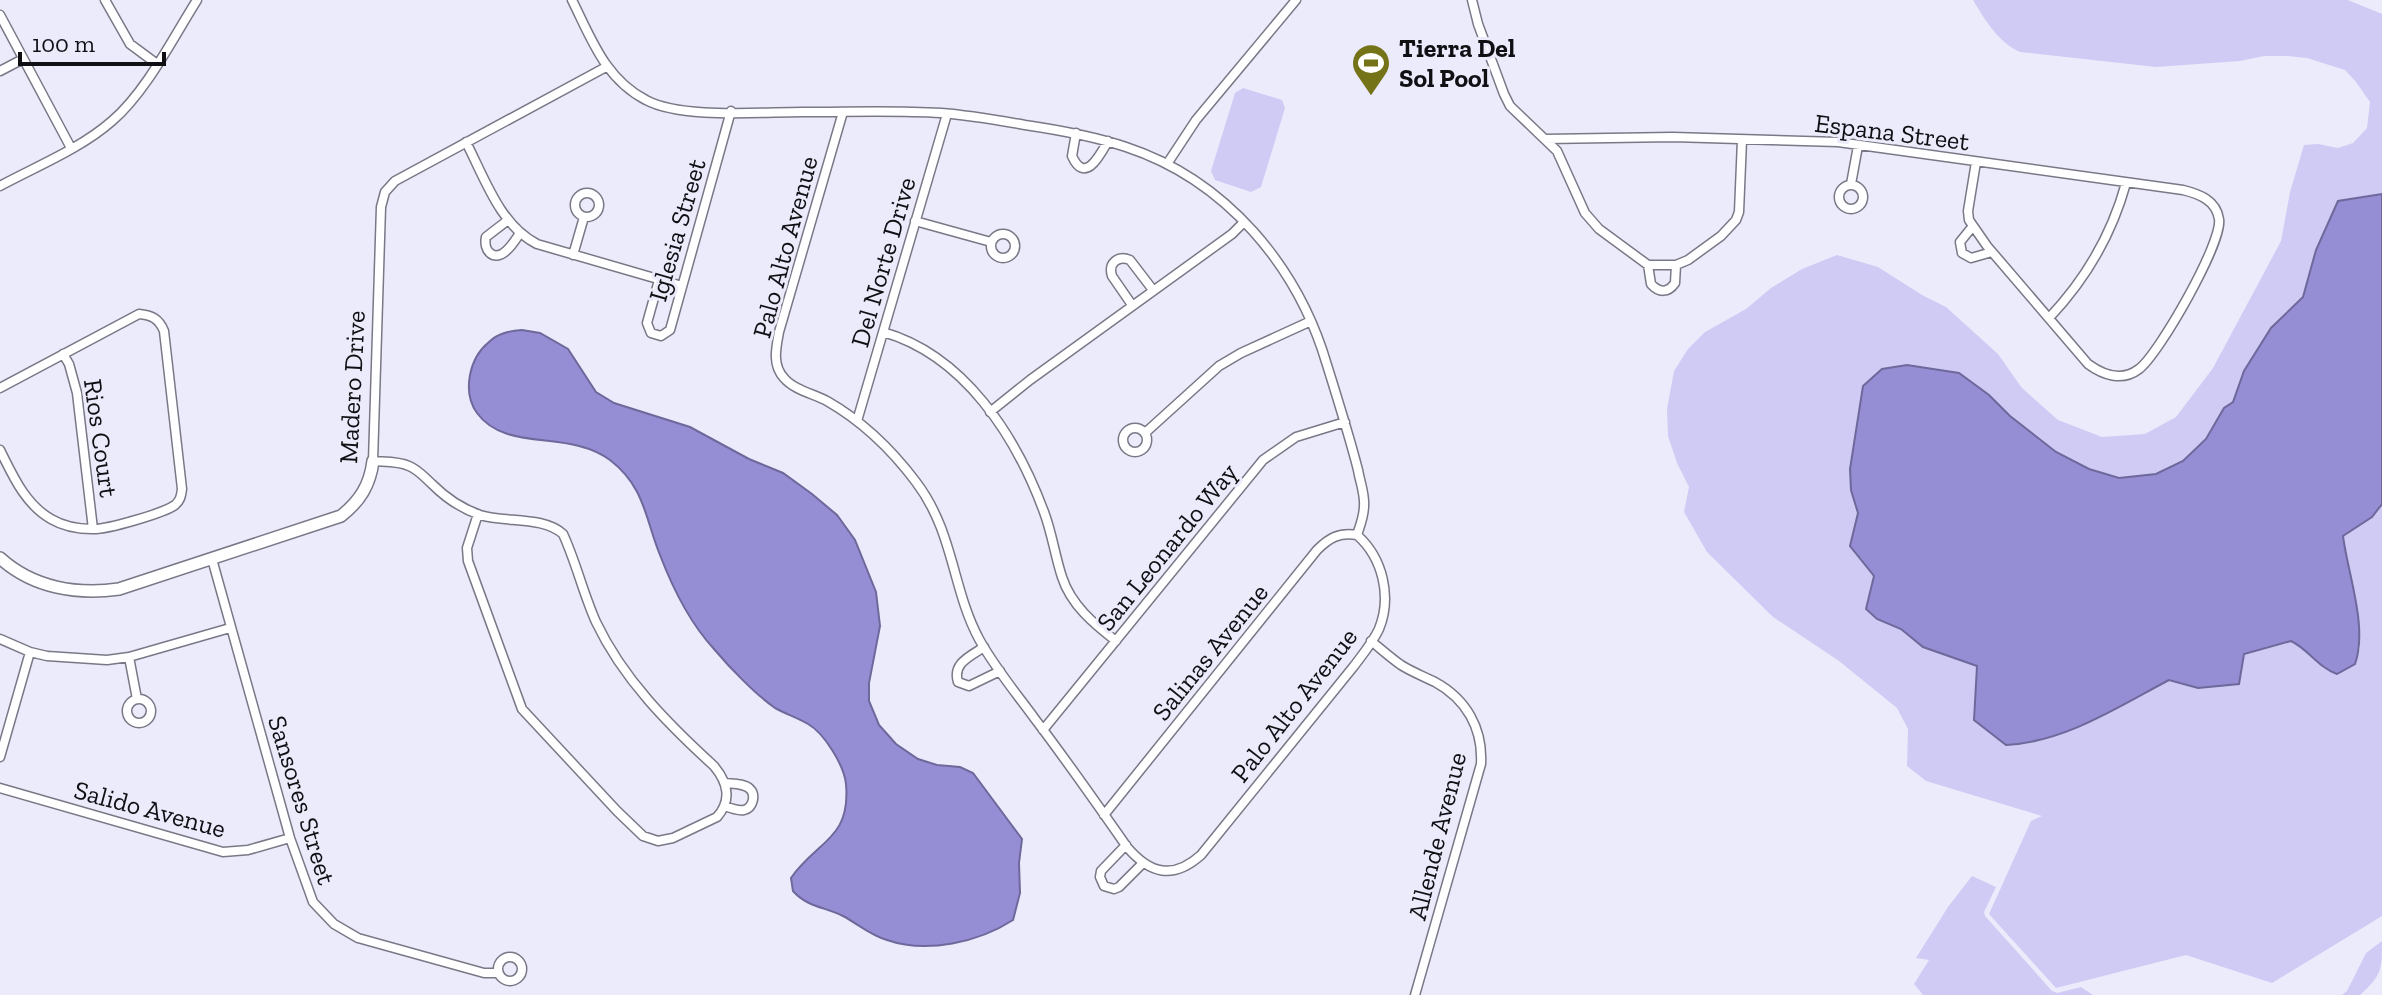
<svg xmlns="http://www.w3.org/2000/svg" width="2382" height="995" font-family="'Zilla Slab',serif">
<rect width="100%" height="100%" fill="#ecebfb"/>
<path fill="#cfcbf4" d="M1973,0H2348L2382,14V194L2338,201L2316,250L2303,297L2271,328L2244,371L2233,402L2224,408L2206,438L2183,461L2156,474L2119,478L2089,469L2056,452L2010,416L1989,395L1854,456L1850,469L1851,490L1858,513L1850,546L1874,576L1877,619L1901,629L1923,647L1977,666L2091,722L2169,680L2198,688L2243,654L2291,641C2308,650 2319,668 2337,674L2360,650L2354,597L2343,536L2372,517L2382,504V916L2272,983L2186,955L2056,988L1989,914L2031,821L2042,816L1926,781L1907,766L1908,729L1897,708L1839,661L1773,617L1707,552L1684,512L1689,487L1677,463L1668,436L1667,409L1674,371L1688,349L1705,332L1746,309L1771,288L1802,269L1837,255L1878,267L1922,295L1946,307L1998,354L2022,388L2058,420L2102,437L2145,434L2176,417L2213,368L2281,241L2290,192L2304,145L2318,144L2338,148L2353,143L2367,128L2370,102L2356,82L2345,70L2307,58L2288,56H2264L2240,61L2156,67L2020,52C1998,42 1985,20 1973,0Z
M1243,88L1282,100L1285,108L1261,187L1251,192L1215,180L1211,171L1235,93Z
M1972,876L1996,887L1984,912L1985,916L2052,991L2057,993L2081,987L2093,995H1923L1914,984L1929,960L1916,958L1948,907Z
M2382,941C2382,970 2382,975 2360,995H2342L2347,991L2366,953Z"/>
<path fill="#968ed5" stroke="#6e689b" stroke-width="2" d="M2382,194V504L2372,517L2343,536C2348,575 2368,627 2355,664L2337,674C2319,668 2308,649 2291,641L2244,654L2239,684L2198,688L2169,680C2118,707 2065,742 2006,745L1974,720L1977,666L1923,647L1901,629L1877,619L1866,609L1874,576L1850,546L1858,513L1851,490L1850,469L1863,386L1882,369L1907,365L1959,373L1989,395L2010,416L2056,452L2089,469L2119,478L2156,474L2183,461L2206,439L2224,408L2233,402L2244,371L2271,328L2303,297L2316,250L2338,201Z
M522,330L540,333L568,349L596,392L614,403L690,427L749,459L783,473L812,494L837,515L855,540L876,592L880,626L869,683V701L879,725L896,744L918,759L937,765L960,767L973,773L1022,839L1019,863L1020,893L1013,920C979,942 927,954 887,940C870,935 858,924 843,916C825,907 807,907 793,891L791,878C816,841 851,840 846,784C844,765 824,733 808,724C798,718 786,714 775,708C755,694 730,668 714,649C689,622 673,589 660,555C645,518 645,487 610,460C569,429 506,453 477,413C462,392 469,358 489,342C498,333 510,331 522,330Z"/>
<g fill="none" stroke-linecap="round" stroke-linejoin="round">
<defs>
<path id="street" d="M105,0L130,44L157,64
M572,0C591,38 605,79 646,100C681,119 760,112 802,112C848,112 895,110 941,113C969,115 997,120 1025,125C1059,130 1093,136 1126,147C1226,180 1298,266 1327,365C1338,400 1349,435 1358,470C1360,482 1365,494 1364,506C1364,516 1360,526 1357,535
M1472,0L1478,24L1504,94L1510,106L1557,151L1585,213L1599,229L1648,265H1676L1688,260L1721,236L1736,220L1739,212L1742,140
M0,15L71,148
M0,71L23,59
M843,112L779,332C776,348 772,365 784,378C794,390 814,394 827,401C862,421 892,450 916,482C954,532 952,589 979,639C995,668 1016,693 1035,719C1067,761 1097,804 1127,847C1150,874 1173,880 1201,855L1354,666C1363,654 1373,642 1379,629C1392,597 1383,558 1357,535
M1076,133L1072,156C1085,185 1100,155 1108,141
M1545,139L1673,137L1838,142L2183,190C2199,194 2216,200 2219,219C2223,242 2159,354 2139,369C2122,382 2103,375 2088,364L1987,246L1969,220L1968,211L1976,162
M466,142C485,179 500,225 537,244L682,286
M1167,164L1196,120L1296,0
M1851,184L1858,146
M1839 197a12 12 0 1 1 24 0a12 12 0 1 1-24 0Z
M0,186C37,166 80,149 112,121C146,92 173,38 197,0
M575 205a12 12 0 1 1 24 0a12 12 0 1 1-24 0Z
M508,220L486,237C483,251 494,262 506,251C512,246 516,239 520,233
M915,221L991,242
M1973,226L1960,242L1962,253L1971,258L1992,252
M991 246a12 12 0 1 1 24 0a12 12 0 1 1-24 0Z
M573,255L584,217
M1648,265L1651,284C1659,293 1668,293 1675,283L1676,265
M659,280L647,323L651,333L661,336L670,330L731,111
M1132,305L1112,276C1108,263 1118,255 1130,260L1153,290
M2049,318C2085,280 2112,234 2126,183
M883,332C964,355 1016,436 1044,512C1052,533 1055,556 1062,577C1071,605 1094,624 1116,641
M63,354L69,364L77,393L93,529
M0,388L139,314C152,315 159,319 164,331L182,489C181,495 181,500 175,505C164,513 106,530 92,529C78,529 63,526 51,519C25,504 13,476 0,450
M990,412L1030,380L1232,234L1244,222
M857,421L947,114
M1123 440a12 12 0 1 1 24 0a12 12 0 1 1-24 0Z
M1145,433L1219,366L1241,353L1311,321
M478,514L467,548L468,561L522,709L617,811L643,836L658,841L673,838L717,817C732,800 728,783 714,766C668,724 623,679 596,622C583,593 576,562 563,534C543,516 506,523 480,515C463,509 446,498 433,485C425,478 419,470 409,466C398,461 385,462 373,461L381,207L385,192L395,181L606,67
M212,559L290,838L313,902L334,924L358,938L484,973H498
M0,639L30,652L47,656L107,660L129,657L230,628
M1371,641C1381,649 1391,658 1401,665C1412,672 1423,676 1435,682C1466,699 1483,728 1481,764L1415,995
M984,647C971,656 952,663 958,682L969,686L1000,671
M129,657L137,699
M127 711a12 12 0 1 1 24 0a12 12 0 1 1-24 0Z
M1043,730L1263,460L1296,437L1345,422
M0,757L30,652
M0,788L223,852L248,850L290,838
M725,806C730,808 738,811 744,810C753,808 756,795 750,789C744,783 732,784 725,783
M1104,815L1317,550C1329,538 1339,532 1357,535
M1126,845L1101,871L1100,877L1104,886L1114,889L1119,887L1143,863
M498 969a12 12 0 1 1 24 0a12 12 0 1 1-24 0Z"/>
<path id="secondary" d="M0,558C33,588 77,595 119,589L341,516C360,501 370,485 373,461"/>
</defs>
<use href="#street" stroke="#797886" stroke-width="11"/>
<use href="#secondary" stroke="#797886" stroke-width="14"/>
<use href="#street" stroke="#fff" stroke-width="8"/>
<use href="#secondary" stroke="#fff" stroke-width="11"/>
</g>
<defs>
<symbol id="stadium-pin" viewBox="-11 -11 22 30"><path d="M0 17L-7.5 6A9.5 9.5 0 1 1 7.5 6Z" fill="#757317" stroke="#ecebfb"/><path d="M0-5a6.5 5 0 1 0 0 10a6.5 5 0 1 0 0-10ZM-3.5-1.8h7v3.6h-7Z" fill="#fff"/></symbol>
</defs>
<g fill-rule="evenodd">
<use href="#stadium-pin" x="1349" y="41" width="44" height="60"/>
</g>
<g text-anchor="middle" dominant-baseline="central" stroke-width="6" stroke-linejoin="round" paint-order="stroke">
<g font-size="26" font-weight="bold" fill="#100f14" stroke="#ecebfb" text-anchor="start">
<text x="1399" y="48">Tierra Del<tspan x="1399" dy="30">Sol Pool</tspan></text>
</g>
<g font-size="26" fill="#100f14" stroke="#ecebfb">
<text transform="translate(1892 132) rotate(7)">Espana Street</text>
<text transform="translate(677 230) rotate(-74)">Iglesia Street</text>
<text transform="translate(785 247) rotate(-75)">Palo Alto Avenue</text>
<text transform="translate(883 262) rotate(-74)">Del Norte Drive</text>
<text transform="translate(352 387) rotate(-87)">Madero Drive</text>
<text transform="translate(101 438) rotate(82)">Rios Court</text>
<text transform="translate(1167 547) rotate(-51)">San Leonardo Way</text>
<text transform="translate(1210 652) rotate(-51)">Salinas Avenue</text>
<text transform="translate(1294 705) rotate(-52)">Palo Alto Avenue</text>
<text transform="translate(302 800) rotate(73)">Sansores Street</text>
<text transform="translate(150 809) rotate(15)">Salido Avenue</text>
<text transform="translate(1437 836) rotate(-76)">Allende Avenue</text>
</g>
</g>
<path d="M20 52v12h144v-12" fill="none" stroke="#100f14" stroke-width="4"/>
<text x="32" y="52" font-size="24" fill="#100f14" stroke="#ecebfb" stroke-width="6" paint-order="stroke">100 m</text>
</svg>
